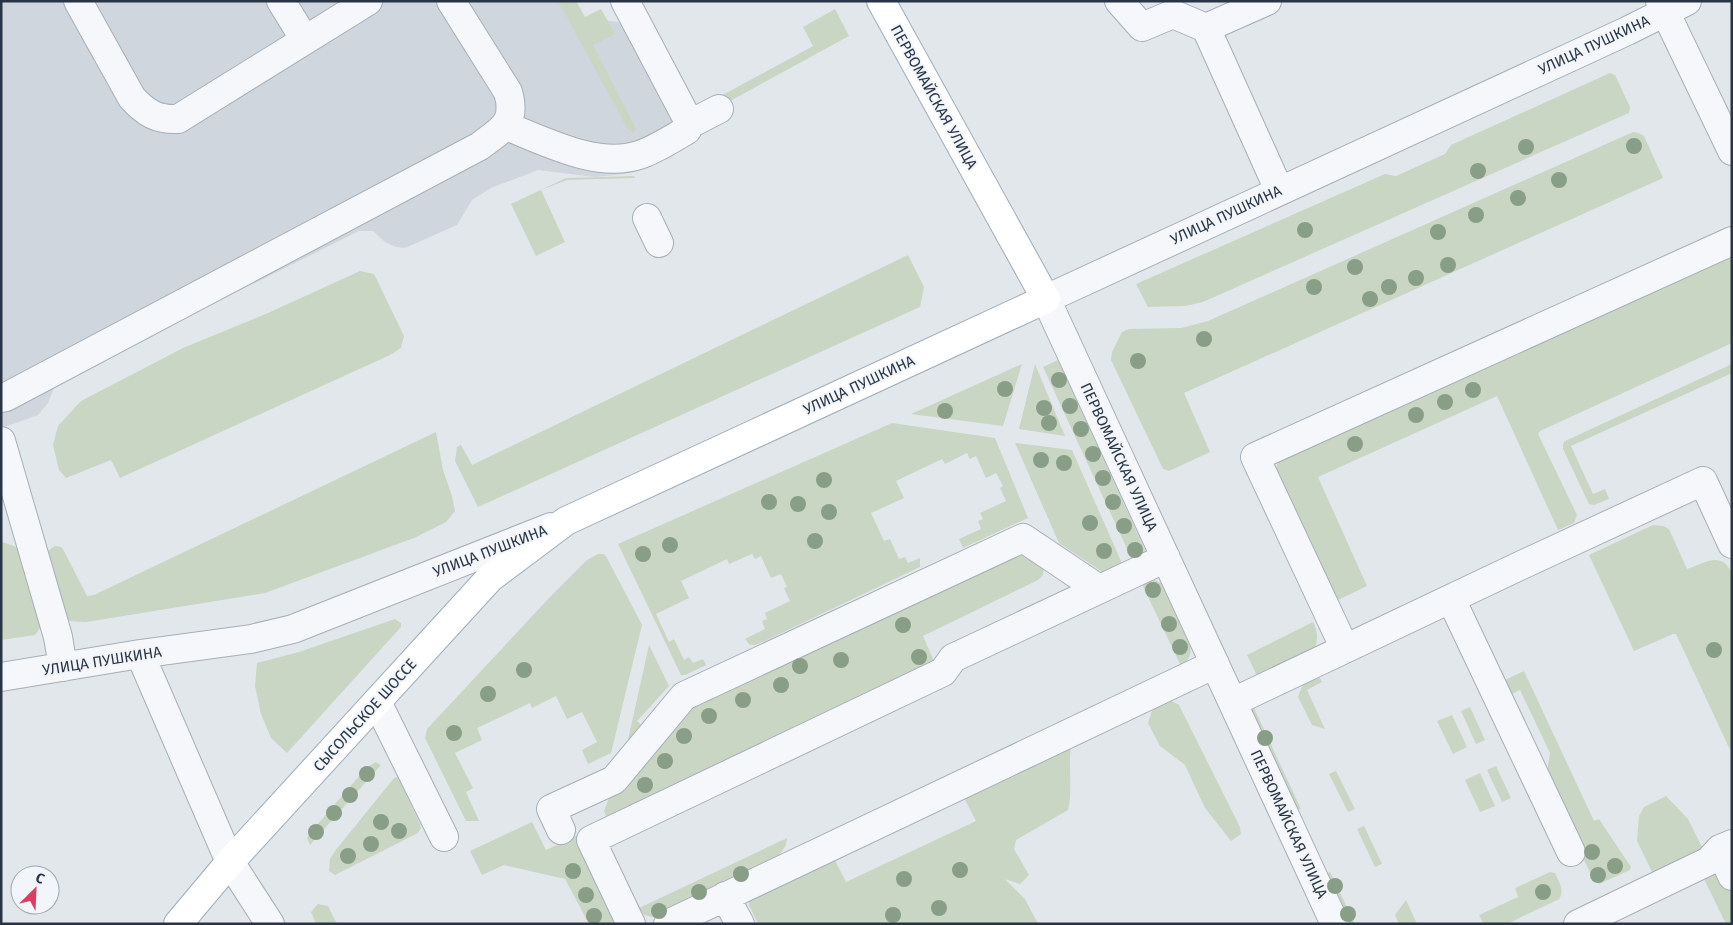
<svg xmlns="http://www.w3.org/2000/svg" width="1733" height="925" font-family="'Fira Sans',sans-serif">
<rect width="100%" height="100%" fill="#e2e7ec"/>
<path fill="#d0d6de" d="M1,1H565L574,17L619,22L627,28L675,122L677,152L670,158L623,174L595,177L538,170L491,188L472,200L457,225L405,248L396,247L385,242L373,231H359L63,379L54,388L48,403L38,415L1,428Z"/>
<path fill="#c9d6c3" d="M558,1H576L585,17L601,9L615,34L593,45L636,129L633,133L627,128Z
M835,9L849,36L721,106L708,103L813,46L803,27Z
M1610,73L1615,75L1630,107L1629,113L1203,302L1185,306L1148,307L1136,284L1385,174L1396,176L1445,154L1451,145Z
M1633,132L1639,133L1644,136L1663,178L1184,393L1210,452L1169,471L1163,469L1111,360L1112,352L1122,332L1129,329L1181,328L1208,321Z
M634,176L635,178L567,180L541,190L565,242L536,256L511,204L566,178Z
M908,255L924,287L920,307L478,507L455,461L457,447L461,445L472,465Z
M1725,257L1732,260V343L1540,431L1538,434L1577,515L1574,523L1558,530L1497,396L1318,477L1367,586L1336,601L1276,474V468L1279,460Z
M360,271L374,274L404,336L401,348L390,355L120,478L111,460L66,478L59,470L53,445L58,426L81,401L183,348L268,313Z
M1058,360L1145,550L1144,554L1134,564L1043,367Z
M1022,364L1003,426L911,414Z
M1035,364L1065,436L1019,429Z
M1732,364V373L1571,446L1593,494L1605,489L1609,499L1594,505L1589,504L1563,449V444L1565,441Z
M892,423L995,438L1028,518L963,548L959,539L981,529L978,521L983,519L980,513L1006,501L1000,488L1003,486L996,473L986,478L976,456L970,459L967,453L945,464L942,459L896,481L904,498L871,513L884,541L890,539L899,559L905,557L908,563L920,558V567L756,645H750L745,639L765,629L762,621L767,619L765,613L790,601L784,588L787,587L781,574L771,578L761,556L755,559L752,554L729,564L727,559L681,581L689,598L656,614L669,642L674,639L684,660L689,657L693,663L703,659L706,665L685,675H681L618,544Z
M436,432L443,470L452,496L455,511L446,522L414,538L265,593L86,622L69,621L59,603L46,557L49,550L55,546L61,547L64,551L87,596L94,595Z
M1015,443L1072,450L1124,568L1107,575L1059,543Z
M1653,525L1663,526L1669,529L1687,569C1705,563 1721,550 1732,573V754L1676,634H1673L1634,651L1589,555Z
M2,542L14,546L21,552L41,618L40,628L35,635L1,640Z
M1022,545L1044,567L1043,575L1038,580L923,636L937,668L590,837L622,924H589L565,879L504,865L482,875L470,851L532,822L546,850L608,821L604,811L610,796L693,703Z
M598,554H604L607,558L642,625L611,753L588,764L582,750L597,742L582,712L567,719L556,696L532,708L530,703L477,728L482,740L455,753L473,788L466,792L479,821H466L425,738L427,729L549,598L587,560Z
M1148,577L1161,583L1190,646C1192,654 1188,662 1181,666L1139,578Z
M395,619L401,623V627L287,753L271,738L261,714L255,686L257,663L299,652Z
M1313,622C1318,632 1318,639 1315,649L1258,678L1247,655Z
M649,645L669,686L637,721L646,729L624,758Z
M1524,671L1594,821L1599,819L1631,867L1630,870L1599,884L1593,879L1546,779L1550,753L1520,690L1510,695L1503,681Z
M1319,676L1322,682L1307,690L1325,729L1312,725L1298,697L1303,684Z
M1166,698L1179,705L1240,827L1241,834L1231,841L1205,808L1185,765L1160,746L1148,723L1153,708Z
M1470,707L1485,740L1476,744L1461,711Z
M1254,708L1301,809L1295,810L1251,711Z
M1452,715L1467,747L1453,754L1437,721Z
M1071,746C1068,767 1073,790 1068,810L1016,840L1014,849L1029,875L1020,884L1005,879L1025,899L1038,924H758L749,905V901L832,855L846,882L976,821L964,798Z
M376,762L381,765L310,845L307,838L310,833L366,768Z
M1496,766L1511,798L1502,802L1487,770Z
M1336,771L1355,809L1348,812L1329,774Z
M1480,773L1495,806L1480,812L1465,780Z
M398,777L420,824L421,828L418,833L335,875L329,871L330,859L335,851L394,778Z
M1666,796L1688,819L1704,851L1654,876L1637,841L1639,816L1644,807Z
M1364,826L1382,864L1375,867L1357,829Z
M787,838L786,845L780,854L761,867L667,917C655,918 646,918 637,909Z
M1722,871L1732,892V924H1726L1704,879Z
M1330,872L1355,924H1344L1326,875Z
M1550,872L1555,873C1559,882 1565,891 1559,899L1507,924H1484L1479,915L1518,897L1515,888Z
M1406,900L1417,924H1399L1395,915Z
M318,904L328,906L337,924H316L311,912Z"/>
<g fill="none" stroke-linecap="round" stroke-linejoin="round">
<defs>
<path id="minor" d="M78,1L132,98C146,113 157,120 178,119L368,1
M281,1L305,40
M625,1L690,124L719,109
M1119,1L1142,27L1173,14L1206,28
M1267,1L1206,28L1279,190
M1660,1L1732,151
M506,126C545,141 597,169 639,155C655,150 673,138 687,130L690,124
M647,218L659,243
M1,398L6,397L480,146C502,129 517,123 508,92L451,1
M1,441L58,637L63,667
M1451,599L1571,852
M1345,649L1255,457L1732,241
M140,654L230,862L270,924
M1,677L140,654L251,639L293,629L551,527
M377,702L444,837
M1233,702L1526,563L1703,481L1732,544
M561,830L551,809L614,780L684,696L1023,538L1099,589
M1720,849L1732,876
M725,896L740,924
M631,924L591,840L943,672L953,658L1166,558
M668,924L1215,664
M1335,924L1046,299L1627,31L1687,1
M1578,924L1709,861L1720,849L1732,844"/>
<path id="major" d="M178,924L230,862L490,578L566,521L1046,299L881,1"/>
</defs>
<use href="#minor" stroke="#a6aeb7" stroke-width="30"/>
<use href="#major" stroke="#a0acb9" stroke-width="30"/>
<use href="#minor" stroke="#f6f7fa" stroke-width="28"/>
<use href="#major" stroke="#fff" stroke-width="28"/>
</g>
<g fill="#899e87">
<circle cx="1634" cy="146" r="8"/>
<circle cx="1526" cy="147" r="8"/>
<circle cx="1478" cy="171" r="8"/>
<circle cx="1559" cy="180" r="8"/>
<circle cx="1518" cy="198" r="8"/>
<circle cx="1476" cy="215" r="8"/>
<circle cx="1305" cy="230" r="8"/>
<circle cx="1438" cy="232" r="8"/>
<circle cx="1448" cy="265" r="8"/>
<circle cx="1355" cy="267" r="8"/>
<circle cx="1416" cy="278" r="8"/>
<circle cx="1314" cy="287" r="8"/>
<circle cx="1389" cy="287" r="8"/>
<circle cx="1370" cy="299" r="8"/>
<circle cx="1204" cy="339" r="8"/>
<circle cx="1138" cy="361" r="8"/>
<circle cx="1059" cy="380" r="8"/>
<circle cx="1005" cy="389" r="8"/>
<circle cx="1473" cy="390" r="8"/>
<circle cx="1445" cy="402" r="8"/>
<circle cx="1070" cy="406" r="8"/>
<circle cx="1044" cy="408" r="8"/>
<circle cx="945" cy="411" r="8"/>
<circle cx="1416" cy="415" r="8"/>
<circle cx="1049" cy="423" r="8"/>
<circle cx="1081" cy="429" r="8"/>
<circle cx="1355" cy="444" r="8"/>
<circle cx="1093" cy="454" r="8"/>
<circle cx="1041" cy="460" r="8"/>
<circle cx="1064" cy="463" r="8"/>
<circle cx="1103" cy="478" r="8"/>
<circle cx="824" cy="480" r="8"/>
<circle cx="769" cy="502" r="8"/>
<circle cx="1113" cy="502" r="8"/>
<circle cx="798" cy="504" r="8"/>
<circle cx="829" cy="512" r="8"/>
<circle cx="1090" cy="523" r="8"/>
<circle cx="1124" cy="526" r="8"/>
<circle cx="815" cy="541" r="8"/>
<circle cx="670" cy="545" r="8"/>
<circle cx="1135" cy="550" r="8"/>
<circle cx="1104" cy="551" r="8"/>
<circle cx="643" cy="554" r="8"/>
<circle cx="1153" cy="590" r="8"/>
<circle cx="1169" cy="624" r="8"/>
<circle cx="903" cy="625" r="8"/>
<circle cx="1180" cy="647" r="8"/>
<circle cx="1714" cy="650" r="8"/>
<circle cx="919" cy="657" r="8"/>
<circle cx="841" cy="660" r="8"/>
<circle cx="800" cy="666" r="8"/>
<circle cx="524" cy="670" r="8"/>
<circle cx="781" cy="685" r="8"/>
<circle cx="488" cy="694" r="8"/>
<circle cx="743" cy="700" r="8"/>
<circle cx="709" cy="716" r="8"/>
<circle cx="454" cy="733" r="8"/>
<circle cx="684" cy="736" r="8"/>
<circle cx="1265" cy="738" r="8"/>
<circle cx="665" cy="761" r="8"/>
<circle cx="367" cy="774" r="8"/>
<circle cx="645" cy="785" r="8"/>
<circle cx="350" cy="795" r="8"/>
<circle cx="334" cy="813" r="8"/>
<circle cx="381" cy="822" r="8"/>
<circle cx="399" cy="831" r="8"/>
<circle cx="316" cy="832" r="8"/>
<circle cx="371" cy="844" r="8"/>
<circle cx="1592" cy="852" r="8"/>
<circle cx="348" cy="856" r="8"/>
<circle cx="1615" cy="866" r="8"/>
<circle cx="960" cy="870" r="8"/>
<circle cx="573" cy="871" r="8"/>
<circle cx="741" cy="874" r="8"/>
<circle cx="1598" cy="875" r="8"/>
<circle cx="904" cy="879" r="8"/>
<circle cx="1335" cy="886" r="8"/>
<circle cx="699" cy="892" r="8"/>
<circle cx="1543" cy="892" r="8"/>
<circle cx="586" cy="895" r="8"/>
<circle cx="939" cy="908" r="8"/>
<circle cx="659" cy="911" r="8"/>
<circle cx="1348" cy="914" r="8"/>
<circle cx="893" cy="915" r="8"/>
<circle cx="594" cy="916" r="8"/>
</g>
<g text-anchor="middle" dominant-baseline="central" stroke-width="4" stroke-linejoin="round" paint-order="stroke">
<g font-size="15" fill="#283546" stroke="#f2f5f9">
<text transform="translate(1594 45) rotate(-25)">УЛИЦА ПУШКИНА</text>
<text transform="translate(934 97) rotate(61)">ПЕРВОМАЙСКАЯ УЛИЦА</text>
<text transform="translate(1226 215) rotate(-25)">УЛИЦА ПУШКИНА</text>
<text transform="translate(859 385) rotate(-25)">УЛИЦА ПУШКИНА</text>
<text transform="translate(1119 457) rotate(65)">ПЕРВОМАЙСКАЯ УЛИЦА</text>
<text transform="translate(490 551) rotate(-21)">УЛИЦА ПУШКИНА</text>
<text transform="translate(102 661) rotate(-9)">УЛИЦА ПУШКИНА</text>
<text transform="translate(365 715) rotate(-48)">СЫСОЛЬСКОЕ ШОССЕ</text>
<text transform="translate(1289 824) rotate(65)">ПЕРВОМАЙСКАЯ УЛИЦА</text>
</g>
</g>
<rect width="1733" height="925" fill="none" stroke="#283546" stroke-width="5"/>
<g transform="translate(35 890) rotate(24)"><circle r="24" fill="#f2f5f9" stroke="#a1a8b1"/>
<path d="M0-4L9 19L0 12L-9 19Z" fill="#da3e60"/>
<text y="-8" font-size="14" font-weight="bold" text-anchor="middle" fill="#283546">С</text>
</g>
</svg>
